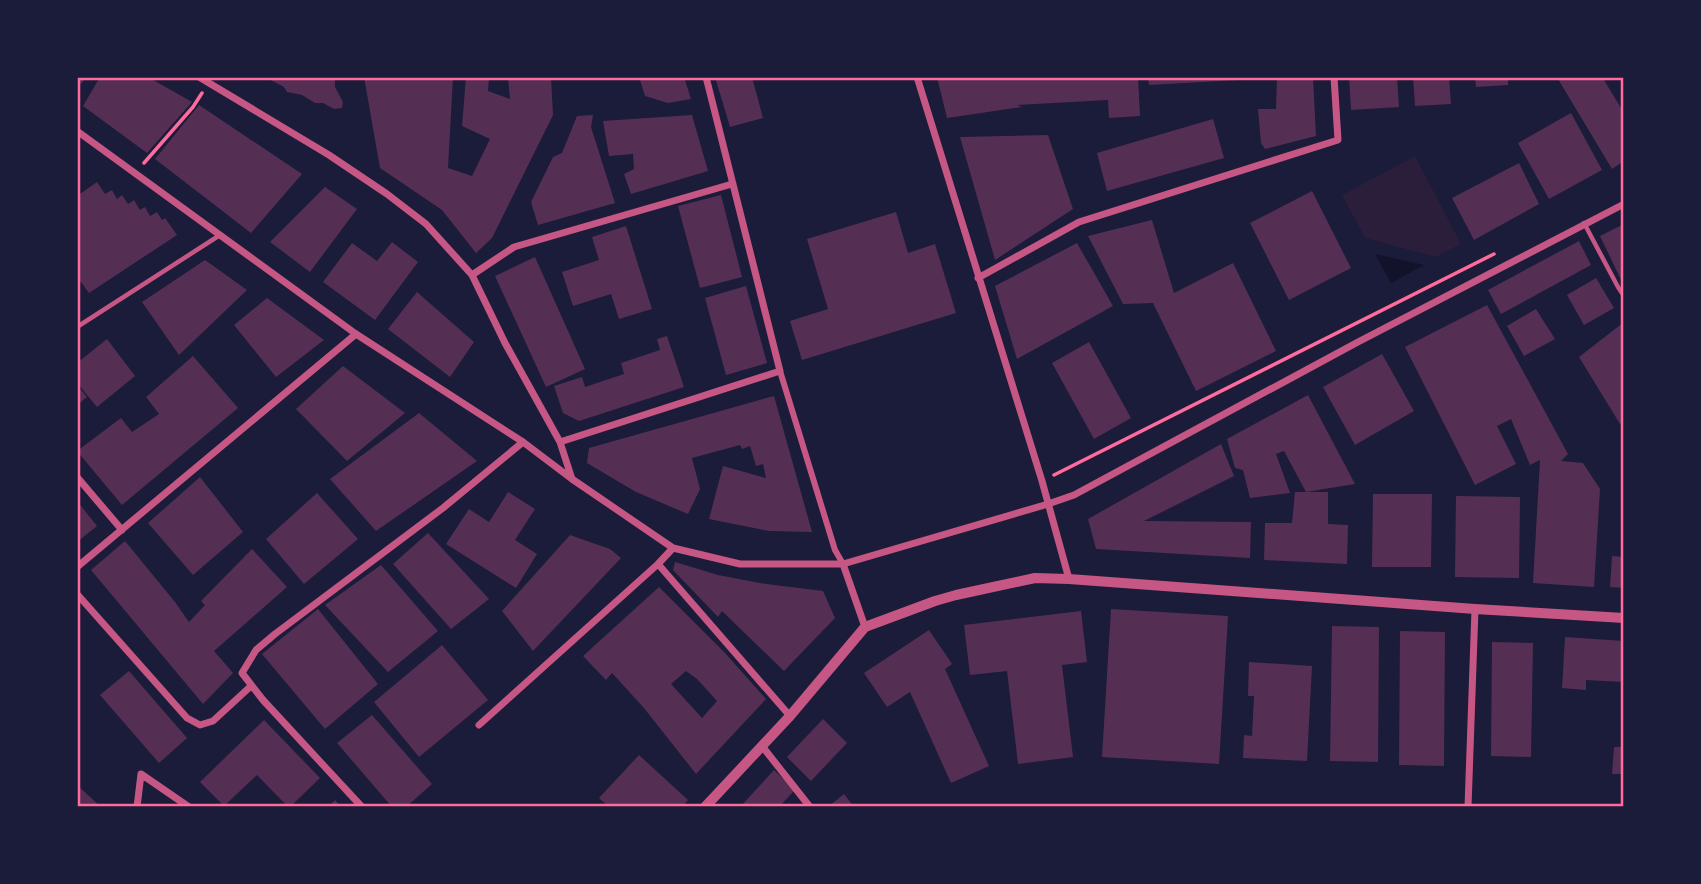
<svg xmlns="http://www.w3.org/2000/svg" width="1701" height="884" font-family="Quicksand,sans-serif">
<rect width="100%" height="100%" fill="#1b1b3a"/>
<path fill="#2a1e3b" d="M1415,156L1461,244L1436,257L1365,238L1342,195Z"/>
<path fill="#12122b" d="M1375,254L1424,265L1391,283Z"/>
<path fill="#542f53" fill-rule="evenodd" d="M77,77H87L77,88Z
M100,77H148L192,102L147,153L83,106Z
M265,77H335V87L343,102L342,108L334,109L323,103H315L302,95L287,92L284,87Z
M364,77H453L448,168L472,176L490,139L462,126L466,77H489L488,91L510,99L508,77H551L553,115L492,238L476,253L442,210L380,168Z
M639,77H684L691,99L668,103L645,96Z
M715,77H752L763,118L730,127Z
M937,77H1138L1140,116L1109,118L1108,100L1017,105L1022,107L947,118Z
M1148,77H1238V80L1149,85Z
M1277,77H1313L1316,136L1265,149L1261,143L1258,109H1276Z
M1349,77H1397L1399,107L1351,110Z
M1413,77H1449L1451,104L1415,106Z
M1475,77H1508V85L1476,87Z
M1558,79L1604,80L1624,113V161L1612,169Z
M199,105L302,174L251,233L155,159Z
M1571,113L1602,170L1549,199L1518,143Z
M593,115L591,127L615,203L538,225L531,202L553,157L562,153L577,116Z
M692,115L708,171L631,194L624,174L634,169L633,154L609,156L603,121Z
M1213,119L1224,158L1107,191L1097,153Z
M1048,135L1073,209L995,260L960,137Z
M1519,163L1539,204L1474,240L1452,198Z
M97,182L105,194L112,190L117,199L122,195L128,204L134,200L140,210L145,207L150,216L157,212L162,220L165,218L177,235L89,293L81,282L77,284V196Z
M325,187L357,209L310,272L270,242Z
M1312,191L1351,268L1289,300L1250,223Z
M721,195L742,277L700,288L678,206Z
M896,212L908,253L935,244L956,313L802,360L790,321L828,309L807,239Z
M1152,220L1174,293L1233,263L1276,351L1196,391L1153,303L1123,304L1088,236Z
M1624,224V286L1600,236Z
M626,226L652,309L619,319L611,294L573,306L562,272L599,260L592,237Z
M1579,241L1591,265L1501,314L1488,290Z
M392,242L418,262L375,320L323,282L352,243L377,261Z
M1077,243L1113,306L1017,359L995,286Z
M535,257L585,369L546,387L495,276Z
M205,260L247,290L179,355L142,302Z
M1596,278L1614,308L1584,325L1567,295Z
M746,286L767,363L726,375L705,298Z
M417,292L474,342L450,377L388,329Z
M267,298L324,340L276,377L234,325Z
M1487,305L1568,454L1561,461L1583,463L1600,489L1594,587L1533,583L1540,460L1530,465L1511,419L1497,426L1516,464L1475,485L1405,347Z
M1536,309L1555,339L1524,356L1507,326Z
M1624,322V422L1620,424L1579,357Z
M667,336L684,387L579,421L563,413L554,386L582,377L585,387L624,374L621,363L660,350L657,339Z
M107,339L135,376L97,407L77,383V363Z
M1089,342L1131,418L1094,439L1052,363Z
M1382,354L1414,411L1355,445L1323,387Z
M193,356L238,408L122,505L77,451L121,418L132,432L159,414L146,397Z
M343,366L405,413L347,461L296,409Z
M77,385L87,397L77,405Z
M1308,395L1355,484L1306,492L1284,451L1276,454L1290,493L1250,498L1243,470L1235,468L1227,439Z
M774,396L812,532L769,531L709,519L723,466L766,478L763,464L756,466L750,446L742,449L740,445L692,458L700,489L688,514L636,492L587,463L589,448Z
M419,413L477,461L376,531L330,479Z
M1221,444L1234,476L1144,521L1251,522L1250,558L1096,549L1088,519Z
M200,477L243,532L193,575L148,523Z
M508,492L535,509L515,540L537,554L516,588L446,544L469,509L489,522Z
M1295,492H1328V524L1348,525L1347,564L1264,560L1265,523H1292Z
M317,493L358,539L304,584L266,539Z
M1373,494H1432L1431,567H1372Z
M1456,496L1520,497L1519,578L1455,577Z
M77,501L97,526L77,542Z
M428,533L489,599L451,629L393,564Z
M570,535L610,549L621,558L533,651L502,611Z
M125,541L175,602L189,622L205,605L201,601L252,549L287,587L214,651L233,673L203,704L91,570Z
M1612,556L1624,557V588L1610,587Z
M675,562L718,575L766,584L823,591L835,618L784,671L722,611L718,617L673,570Z
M381,565L438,631L388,672L325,605Z
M659,587L725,653L766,699L696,774L644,708L612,673L606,680L583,656ZM686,671L697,679L717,701L702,718L671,684Z
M318,609L378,684L325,729L262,654Z
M1111,609L1228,616L1219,764L1102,757Z
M1081,611L1087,662L1062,665L1073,757L1018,764L1007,671L970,675L964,625Z
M1332,626L1379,627L1378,762L1330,761Z
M929,630L952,664L945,669L989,766L951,783L910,692L887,707L864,673Z
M1400,631L1445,632L1444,766L1399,765Z
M1565,637L1624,641V682L1586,680V690L1562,688Z
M1492,642L1533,643L1531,757L1491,756Z
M442,645L488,700L419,757L374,702Z
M1249,662L1312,666L1307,761L1243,758L1244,735L1252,736L1254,696H1248Z
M129,671L187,738L159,763L100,695Z
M372,715L432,784L406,807H392L337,743Z
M823,719L847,743L811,781L787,757Z
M264,720L320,778L290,807H288L257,775L224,806L200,782Z
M1614,747H1624V774H1612Z
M639,755L688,800L682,807H609L599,798Z
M774,770L795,790L779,807H740Z
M77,785L101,807H77Z
M844,794L854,807H828Z
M335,800L341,807H328Z
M984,804L1041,805V807H984Z"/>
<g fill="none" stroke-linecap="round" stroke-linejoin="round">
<path stroke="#ff6b9d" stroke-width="3.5" d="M144,163L193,107L202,93
M1054,475L1494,254"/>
<path stroke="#c65784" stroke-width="4.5" d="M1584,223L1618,287L1624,296
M77,327L220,235"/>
<path stroke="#c65784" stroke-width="6" d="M780,371L835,550L843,564"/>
<path stroke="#c65784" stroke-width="7" d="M199,77L329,155L387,194L426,224L472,275L505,343L560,442L572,479
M917,77L1042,481L1069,579
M77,131L356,334L523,442L572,479L673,548L740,564H843L1048,504L1074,495L1358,342L1624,204
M472,275L514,247L732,184
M978,278L1079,222L1338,140L1334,77
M560,442L780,371L706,77
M77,477L122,530
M658,564L790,716
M843,564L865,627
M77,567L356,334
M77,594L187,718L200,725L213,721L251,686
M479,725L658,564L673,548
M762,746L810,807
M137,807L141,774L189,807
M362,807L263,700L242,673L256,650L275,634L443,508L523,442
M1468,807L1475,609"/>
<path stroke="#c65784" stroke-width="10" d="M705,807L790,716L865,627L935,601L956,595L1035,578L1069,579L1475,609L1624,618"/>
</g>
<rect width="1701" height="884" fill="none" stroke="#1b1b3a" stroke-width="158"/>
<rect x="79" y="79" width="1543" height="726" fill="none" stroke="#ff6b9d" stroke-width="2.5"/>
</svg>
